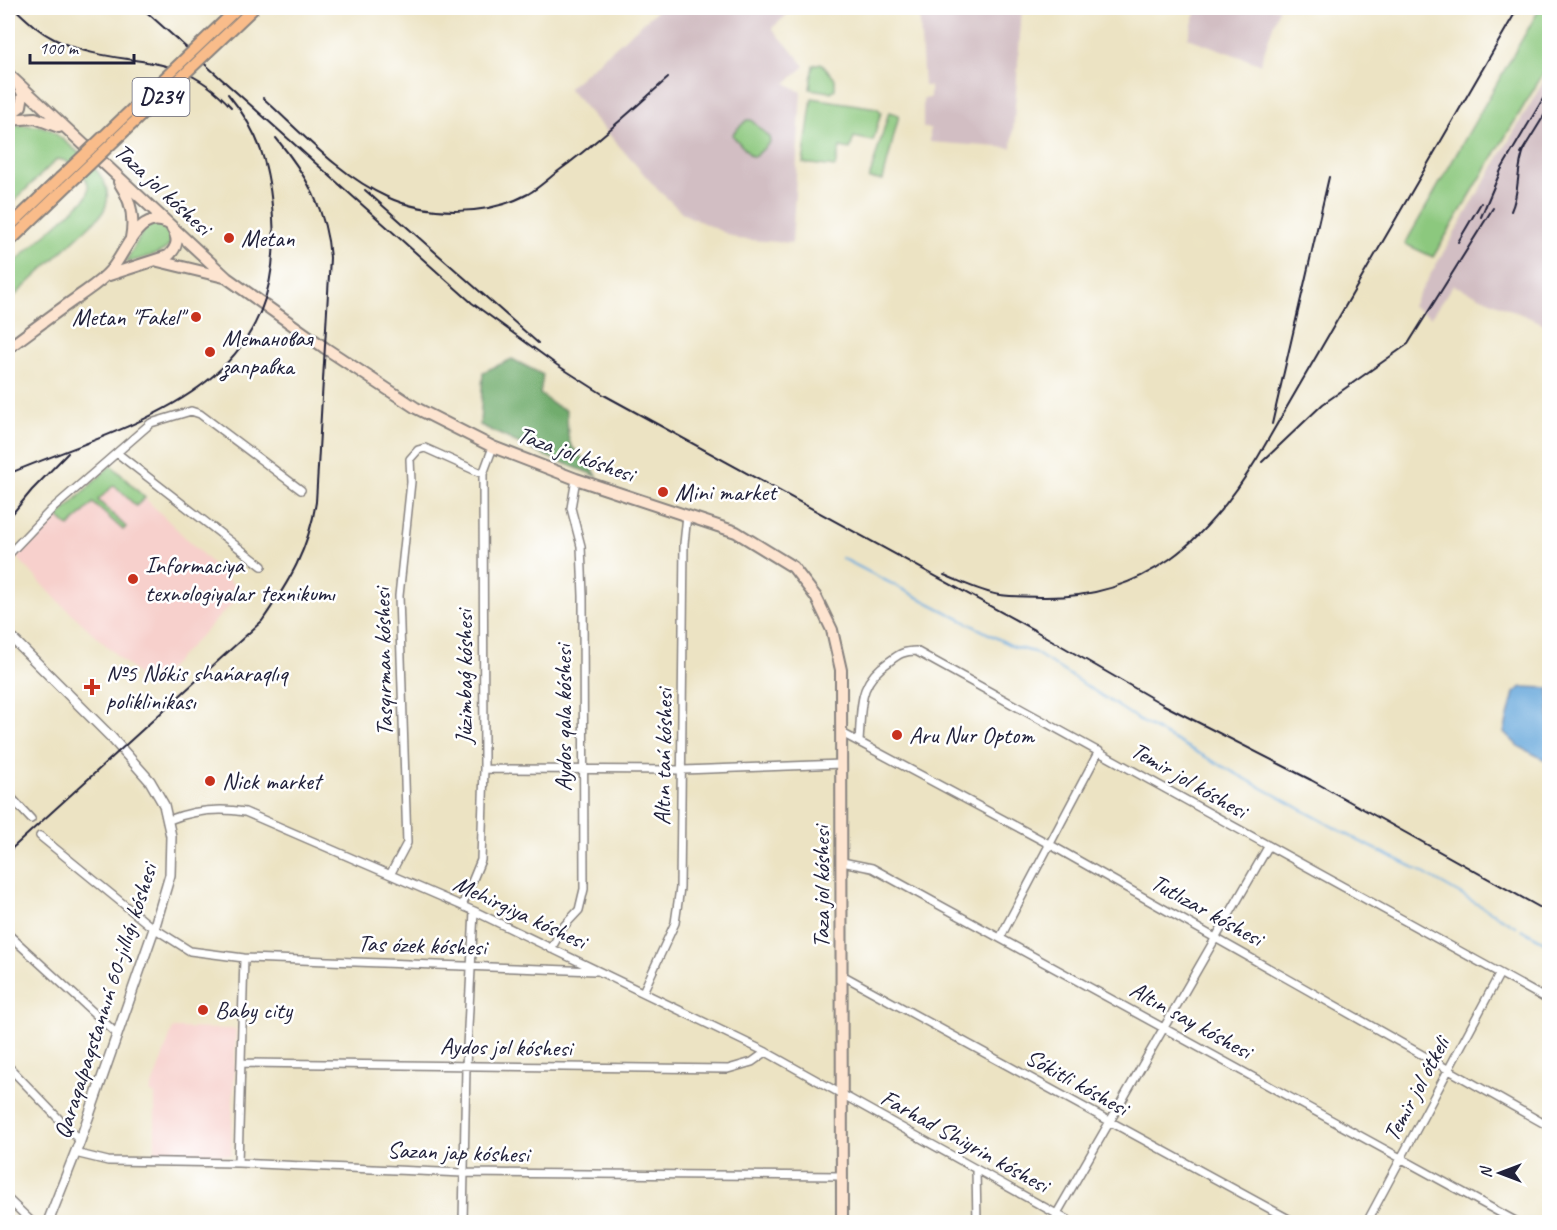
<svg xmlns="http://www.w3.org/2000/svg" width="1557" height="1230" font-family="Caveat,sans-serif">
<rect width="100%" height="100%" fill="#fff"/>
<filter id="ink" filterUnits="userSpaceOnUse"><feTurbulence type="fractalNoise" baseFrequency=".0167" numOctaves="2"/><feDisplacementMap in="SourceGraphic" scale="12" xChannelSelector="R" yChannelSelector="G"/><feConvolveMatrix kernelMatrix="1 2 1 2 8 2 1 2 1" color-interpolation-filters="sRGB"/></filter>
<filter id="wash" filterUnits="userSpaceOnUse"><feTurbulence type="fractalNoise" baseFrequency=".008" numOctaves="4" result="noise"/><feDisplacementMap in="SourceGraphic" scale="24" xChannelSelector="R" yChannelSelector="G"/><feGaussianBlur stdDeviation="1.35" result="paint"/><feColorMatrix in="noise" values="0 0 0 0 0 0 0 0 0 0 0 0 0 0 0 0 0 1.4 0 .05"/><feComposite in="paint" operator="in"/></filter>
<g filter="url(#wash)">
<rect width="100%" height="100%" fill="#ece3c3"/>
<path fill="#f7d0cc" d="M111,465L242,593L151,687L58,601L17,557Z
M173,1028L236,1029L231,1155L155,1153V1095L150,1092Z"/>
<path fill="#d2bec3" d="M660,8H795L772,28L805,66L786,83L801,92L792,243L738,239L684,214L658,190L568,88Z
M919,8H1022L1012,148L930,142V128H923V99L930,98V86H924Z
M1197,8H1279L1260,64L1188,38Z
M1549,72V326L1453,285L1431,317L1412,306Z"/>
<path fill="#8cc87e" stroke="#57755c" stroke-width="1.5" d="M1540,8H1549V64L1433,257L1405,244Z
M821,63L835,79V89L831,92L810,89L813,65Z
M812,98L877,108L881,112L873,141L854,137L850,149L840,147L835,167L803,163Z
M889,112L899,115L883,180L869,179Z
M747,120H751L769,137L770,142L756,156H751L733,136L734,132Z
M17,125L41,126L51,130C75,151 127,182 100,216L8,302V268L85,199C97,182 74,160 57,159L8,207V127Z
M153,224L163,225C191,251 142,258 125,263L145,228Z
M111,465L145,498L136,506L114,485L98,500L126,527L123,530L93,503L69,527L58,517Z"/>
<path fill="#71ac6d" stroke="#4a6754" stroke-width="1.5" d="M512,359L543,375L540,394L553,404L566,410C569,421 565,434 571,445C577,454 589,462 597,476L543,455L480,425L483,372Z"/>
<path fill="#68a8db" stroke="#45658b" stroke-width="1.5" d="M1522,687L1549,688V762L1518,746L1504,732L1514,693Z"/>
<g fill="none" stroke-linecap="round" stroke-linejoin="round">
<path stroke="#68a8db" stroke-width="2" d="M842,558L1014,647L1034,652L1147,725L1361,842L1413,867L1517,927
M1522,930L1550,945"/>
</g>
</g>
<g filter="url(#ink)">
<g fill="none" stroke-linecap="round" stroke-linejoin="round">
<defs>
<path id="minor" d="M117,453L262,566
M8,555L51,510L151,423L191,411L200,414L301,490
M842,733L1049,844L1550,1127
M859,741C862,705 857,683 890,661C899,654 904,651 916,651L1550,1001
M484,769L683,770L842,764
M8,794L31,819
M169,820C194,810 219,808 245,812L474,911L766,1052L1071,1222
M40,836L149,925L190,951L244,958L595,971
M842,862L872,868L1517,1222
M391,873L407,843L399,596L411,482L410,459L418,450L425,448L483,474
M462,906L481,860L484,769L483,474L493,447
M8,934L117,1034
M1000,938L1099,751
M551,949L564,926L579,910L584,889L583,596L581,546L571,508L576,479
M842,975L1294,1222
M643,992L675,923L680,888L684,544L687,515
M241,1063L728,1069L752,1062L766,1052
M8,1066L80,1141
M75,1153L108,1161L238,1163L463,1173L842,1176
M238,1163L244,958
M976,1170L977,1222
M8,1199L32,1222
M1056,1215L1268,847
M463,1222L466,1066L474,911
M1367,1222L1499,975"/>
<path id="tertiary" d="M8,634L111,737L150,781L164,805L171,836L170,875L154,929L80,1141L48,1222"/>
<path id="secondary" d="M8,74L227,278L325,348L416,408L493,447L576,479L736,532L793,567L816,597L832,630L841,670L842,1222
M8,116L21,106L23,94L19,86
M8,120L35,118L59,127
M119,182C130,198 135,218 131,238
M158,261L224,277
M109,275L168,256C178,247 179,239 172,228
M8,348C30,332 52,315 75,299C87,290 101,282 111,270C126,253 138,209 167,223"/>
<path id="primary" d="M8,228L60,178
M8,243L67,186"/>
</defs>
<use href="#minor" stroke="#87827f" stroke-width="10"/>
<use href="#tertiary" stroke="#87827f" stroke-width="12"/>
<use href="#secondary" stroke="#87827f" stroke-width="14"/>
<use href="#primary" stroke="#87827f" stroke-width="14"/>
<use href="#minor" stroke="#fff" stroke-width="7"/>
<use href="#tertiary" stroke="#fff" stroke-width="9"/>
<use href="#secondary" stroke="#fde4d0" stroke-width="10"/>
<use href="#primary" stroke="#f9bc8a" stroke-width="10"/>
<path stroke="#22223b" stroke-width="2" d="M14,8C26,19 38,31 54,39C119,72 175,44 231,107
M142,8L472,303L557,365L604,395L1034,630L1162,704L1311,780L1550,913
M263,98C301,132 340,176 387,197C428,216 488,216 528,194C540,187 550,177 561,169C599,141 633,109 668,78
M1521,153L1550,106
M365,190L538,343
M1511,211C1521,189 1515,171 1525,147
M1481,217L1501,170L1550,87
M1458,242L1481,203
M1272,424L1329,177
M1262,462L1323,404L1408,344L1493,208
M8,474C134,421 285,393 273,219C270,169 261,134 228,94
M8,519L32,490L68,453
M944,575C962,582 981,592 1000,595C1013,597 1028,596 1041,597C1145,599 1207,541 1258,457L1518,8
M8,852L262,621C290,580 308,551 316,502L330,258C327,211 306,174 276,138"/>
<defs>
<path id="primary-bridge" d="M60,178L238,8
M67,186L254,8"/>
</defs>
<use href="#primary-bridge" stroke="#87827f" stroke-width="14" stroke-linecap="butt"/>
<use href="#primary-bridge" stroke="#f9bc8a" stroke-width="10"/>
</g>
</g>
<g fill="#c8321e" stroke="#fff" stroke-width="2">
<circle cx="229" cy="238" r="6"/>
<circle cx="196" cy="317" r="6"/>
<circle cx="210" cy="352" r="6"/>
<circle cx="663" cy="492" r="6"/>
<circle cx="133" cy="579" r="6"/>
<path d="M89 678h6v6h6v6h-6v6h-6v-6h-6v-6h6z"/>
<circle cx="897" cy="735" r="6"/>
<circle cx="210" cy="781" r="6"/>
<circle cx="203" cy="1010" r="6"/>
</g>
<g text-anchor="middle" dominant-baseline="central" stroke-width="5" stroke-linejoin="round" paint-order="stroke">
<rect fill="#fff" stroke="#646476" stroke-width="1.5" x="132.5" y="78" width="57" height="38" rx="4.5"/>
<g font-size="22" font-weight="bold" fill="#22223b">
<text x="161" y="97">D234</text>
</g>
<g font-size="24" fill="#22223b" stroke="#fff">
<text transform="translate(163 189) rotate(43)">Taza jol kóshesi</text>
<text transform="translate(576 454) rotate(20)">Taza jol kóshesi</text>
<text transform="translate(383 662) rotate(-91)">Tasqırman kóshesi</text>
<text transform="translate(464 677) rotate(-90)">Júzimbaǵ kóshesi</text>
<text transform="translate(563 718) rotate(-90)">Aydos qala kóshesi</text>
<text transform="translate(663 757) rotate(-89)">Altın tań kóshesi</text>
<text transform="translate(1189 780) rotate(30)">Temir jol kóshesi</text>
<text transform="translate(821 887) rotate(-90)">Taza jol kóshesi</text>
<text transform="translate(1207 910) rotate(29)">Tutlızar kóshesi</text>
<text transform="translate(520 912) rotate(25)">Mehirgiya kóshesi</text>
<text transform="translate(422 945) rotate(2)">Tas ózek kóshesi</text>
<text transform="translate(105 1001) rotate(-72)">Qaraqalpaqstannıń 60-jıllıǵı kóshesi</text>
<text transform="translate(1191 1020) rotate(29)">Altın say kóshesi</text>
<text transform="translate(506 1047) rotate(1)">Aydos jol kóshesi</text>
<text transform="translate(1077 1082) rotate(29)">Sókitli kóshesi</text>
<text transform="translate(1416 1089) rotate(-62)">Temir jol ótkeli</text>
<text transform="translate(965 1141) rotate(29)">Farhad Shiyrin kóshesi</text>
<text transform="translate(458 1152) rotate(2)">Sazan jap kóshesi</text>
</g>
<g font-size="24" fill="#22223b" stroke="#fff" text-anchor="start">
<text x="241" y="238">Metan</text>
<text x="184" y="317" text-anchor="end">Metan "Fakel"</text>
<text x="222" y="338">Метановая<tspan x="222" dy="28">заправка</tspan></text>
<text x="675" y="492">Mini market</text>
<text x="145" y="565">Informaciya<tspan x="145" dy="28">texnologiyalar texnikumı</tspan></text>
<text x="106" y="673">№5 Nókis shańaraqlıq<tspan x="106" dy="28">poliklinikası</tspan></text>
<text x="909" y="735">Aru Nur Optom</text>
<text x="222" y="781">Nick market</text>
<text x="215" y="1010">Baby city</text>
</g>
</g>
<rect width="1557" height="1230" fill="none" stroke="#fff" stroke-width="30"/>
<g transform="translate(1500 1173) rotate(270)" stroke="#ffffff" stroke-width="4.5" paint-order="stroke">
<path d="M0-4.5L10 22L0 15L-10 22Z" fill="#22223b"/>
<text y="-9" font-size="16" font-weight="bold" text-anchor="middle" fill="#22223b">N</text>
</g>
<path d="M30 54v9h104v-9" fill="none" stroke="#22223b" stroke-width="3"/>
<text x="39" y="54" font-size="18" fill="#22223b" stroke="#ffffff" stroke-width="4.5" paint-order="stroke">100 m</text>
</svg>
